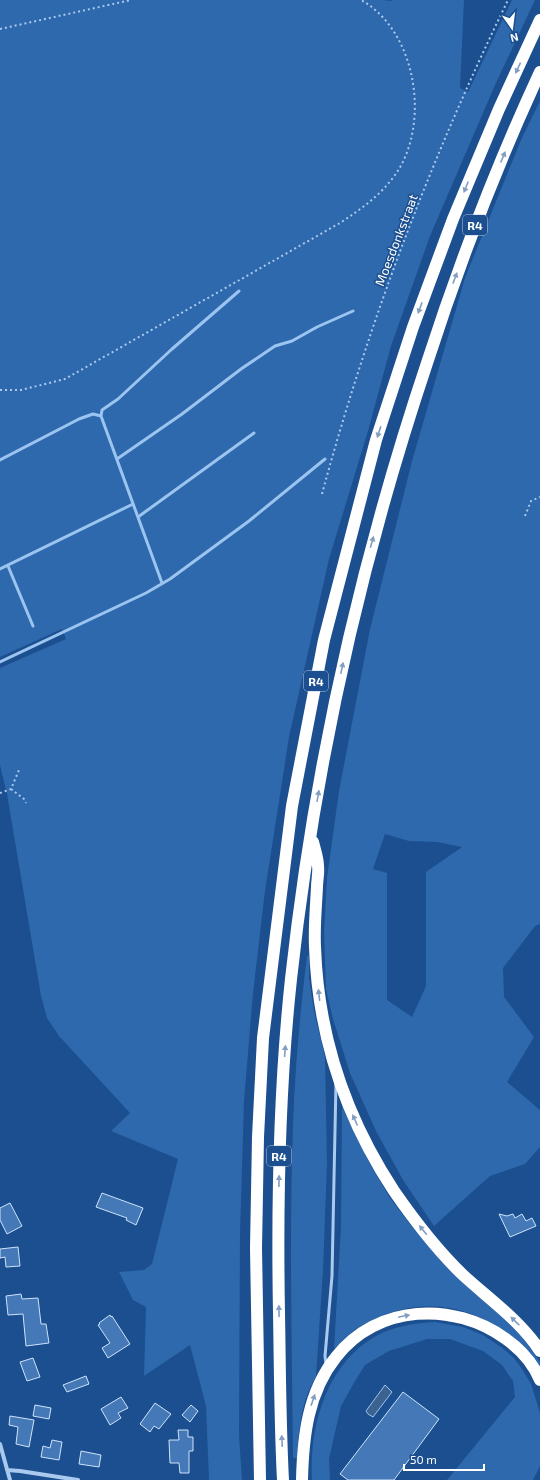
<svg xmlns="http://www.w3.org/2000/svg" width="540" height="1480" font-family="'Exo 2',sans-serif">
<rect width="100%" height="100%" fill="#1b4f8f"/>
<path fill="#2e69ad" fill-rule="evenodd" d="M0,0H383L391,1L392,0H464L460,88L468,92L512,0H535L495,85L430,236L391,346L368,431L329,559L289,737L265,891L253,993L244,1101L240,1233L239,1435L242,1480H209L206,1406L190,1345L144,1376L146,1307L133,1300L119,1272L144,1270L152,1264L178,1159L111,1131L130,1113L59,1036L47,1018L41,996L7,794L0,765V668L66,639L62,629L0,657Z
M540,101V924L535,926L503,968L504,997L534,1037L507,1082L540,1110V1147L525,1164L490,1176L434,1226L403,1180L376,1131L350,1073L333,1019L326,989L324,932L327,878L339,791L370,629L412,461L465,278L521,140ZM385,834L409,841L437,842L462,847L426,872V986L412,1017L387,1000V873L373,869Z
M307,956H309V978L314,1011L325,1057L327,1164L323,1270L316,1377C301,1400 299,1431 297,1458H293C292,1347 289,1236 293,1125C295,1069 300,1012 307,956Z
M342,1107L370,1164L390,1198L412,1227L463,1283L508,1322L523,1338L540,1362V1370C533,1360 525,1349 517,1342C470,1300 413,1295 359,1327C350,1332 342,1342 334,1349L341,1227Z
M435,1322L463,1327L483,1335L501,1347L514,1358L522,1369L531,1384L540,1413V1466L533,1480H447L515,1397L513,1381L502,1365L483,1351L450,1339H427L389,1351L365,1365L355,1381L341,1406L329,1459L330,1480H312C309,1427 326,1364 376,1336C394,1326 415,1323 435,1322Z"/>
<path fill="#3c6290" stroke="#9cc4f0" d="M385,1385L392,1392L373,1417L368,1414L366,1411Z"/>
<g fill="none" stroke-linecap="round" stroke-linejoin="round">
<path stroke="#9cc4f0" stroke-width="3" d="M117,459L182,414L241,369L275,346L292,341L317,327L353,311
M0,460L79,419L93,414L101,416
M138,517L254,433
M8,566L33,626
M0,569L133,504
M162,583L101,416L102,410L118,399L172,349L239,291
M0,662L146,593L170,579L249,521L325,459"/>
</g>
<path fill="#4478b7" stroke="#cfe3fa" d="M102,1193L143,1208L136,1225L126,1220L127,1218L96,1207Z
M10,1203L22,1226L7,1234L0,1220V1208Z
M499,1214L507,1216L513,1214L515,1218L522,1214L526,1221L532,1218L536,1226L510,1237Z
M18,1247L20,1266L6,1267L5,1257L0,1258V1249Z
M21,1294L22,1299L38,1298L41,1324H46L49,1343L26,1346L23,1314L8,1315L6,1296Z
M110,1315L111,1317L112,1316L130,1344L108,1358L102,1348L110,1343L98,1325L100,1324L99,1323Z
M33,1358L40,1377L27,1381L20,1362Z
M86,1376L89,1384L67,1392L63,1385Z
M403,1392L439,1419L394,1480H348L340,1474Z
M121,1397L128,1408L118,1413L121,1418L110,1425L101,1409Z
M155,1403L171,1414L159,1429L154,1426L150,1432L140,1424Z
M35,1405L51,1408L49,1419L33,1416Z
M191,1405L198,1411L190,1422L182,1415Z
M10,1416L34,1420L29,1447L16,1444L18,1427L9,1425Z
M178,1430H188V1437H193V1451H189V1473H180L179,1463H170L169,1440H179Z
M52,1440L62,1442L59,1460L41,1457L43,1446L50,1448Z
M81,1451L101,1455L99,1467L79,1464Z"/>
<g fill="none" stroke-linecap="round" stroke-linejoin="round">
<path stroke="#a9c9ee" stroke-width="2" stroke-dasharray="2 3" stroke-linecap="butt" d="M0,29L131,0
M0,390H21L65,379L340,223C361,209 380,196 395,175C431,125 417,31 361,0
M322,494C368,324 431,158 508,0
M525,516L531,501L540,497
M11,789L24,799L26,803
M0,793L11,789L19,770"/>
<path stroke="#a9c9ee" stroke-width="3" d="M326,1364L325,1356L332,1276L336,1082"/>
<path stroke="#a9c9ee" stroke-width="4" d="M0,1444L10,1480
M7,1470L20,1471L78,1480"/>
<path stroke="#fff" stroke-width="12" d="M313,842C315,850 318,858 318,866C319,873 317,880 317,887C316,907 314,927 315,947C318,1035 346,1118 394,1191C414,1220 437,1250 463,1275C489,1299 521,1321 540,1351
M260,1480L256,1248L258,1137L263,1038L292,806L324,640L376,440L413,327L453,219L499,109L540,20
M283,1480C280,1424 280,1369 279,1313C277,1202 279,1090 291,979C314,769 360,563 427,363C459,264 496,167 540,72
M302,1480C303,1436 308,1392 336,1357C377,1304 454,1301 506,1339C520,1349 533,1363 540,1380"/>
</g>
<defs><path id="oneway-solid" d="M-6-.8H1V-3.2L6.5 0L1 3.2V.8H-6Z"/></defs>
<g fill="#829ec1">
<use href="#oneway-solid" transform="translate(518 68) rotate(115)"/>
<use href="#oneway-solid" transform="translate(503 157) rotate(-67)"/>
<use href="#oneway-solid" transform="translate(466 187) rotate(112)"/>
<use href="#oneway-solid" transform="translate(455 278) rotate(-70)"/>
<use href="#oneway-solid" transform="translate(420 308) rotate(110)"/>
<use href="#oneway-solid" transform="translate(379 432) rotate(108)"/>
<use href="#oneway-solid" transform="translate(372 542) rotate(-74)"/>
<use href="#oneway-solid" transform="translate(342 668) rotate(-78)"/>
<use href="#oneway-solid" transform="translate(318 796) rotate(-80)"/>
<use href="#oneway-solid" transform="translate(319 995) rotate(-97)"/>
<use href="#oneway-solid" transform="translate(285 1051) rotate(-86)"/>
<use href="#oneway-solid" transform="translate(355 1120) rotate(-114)"/>
<use href="#oneway-solid" transform="translate(279 1181) rotate(-89)"/>
<use href="#oneway-solid" transform="translate(423 1230) rotate(-129)"/>
<use href="#oneway-solid" transform="translate(279 1311) rotate(-91)"/>
<use href="#oneway-solid" transform="translate(404 1316) rotate(-12)"/>
<use href="#oneway-solid" transform="translate(515 1321) rotate(-136)"/>
<use href="#oneway-solid" transform="translate(313 1400) rotate(-71)"/>
<use href="#oneway-solid" transform="translate(282 1441) rotate(-93)"/>
</g>
<g text-anchor="middle" dominant-baseline="central" stroke-width="3" stroke-linejoin="round" paint-order="stroke">
<g fill="#1b4f8f" stroke="#bbcadd" stroke-width="1">
<rect x="463" y="215" width="24" height="20" rx="3"/>
<rect x="304" y="671" width="24" height="20" rx="3"/>
<rect x="267" y="1146" width="24" height="20" rx="3"/>
</g>
<g font-size="12" font-weight="bold" fill="#fff">
<text x="475" y="225">R4</text>
<text x="316" y="681">R4</text>
<text x="279" y="1156">R4</text>
</g>
<g font-size="13" fill="#fff" stroke="#1b4f8f">
<text transform="translate(396 240) rotate(-69)">Moesdonkstraat</text>
</g>
</g>
<g transform="translate(512 28) rotate(166)" stroke="#1b4f8f" stroke-width="3" paint-order="stroke">
<path d="M0-3L7 15L0 10L-7 15Z" fill="#ffffff"/>
<text y="-6" font-size="11" font-weight="bold" text-anchor="middle" fill="#ffffff">N</text>
</g>
<path d="M404 1464v6h80v-6" fill="none" stroke="#ffffff" stroke-width="2"/>
<text x="410" y="1464" font-size="12" fill="#ffffff" stroke="#1b4f8f" stroke-width="3" paint-order="stroke">50 m</text>
</svg>
